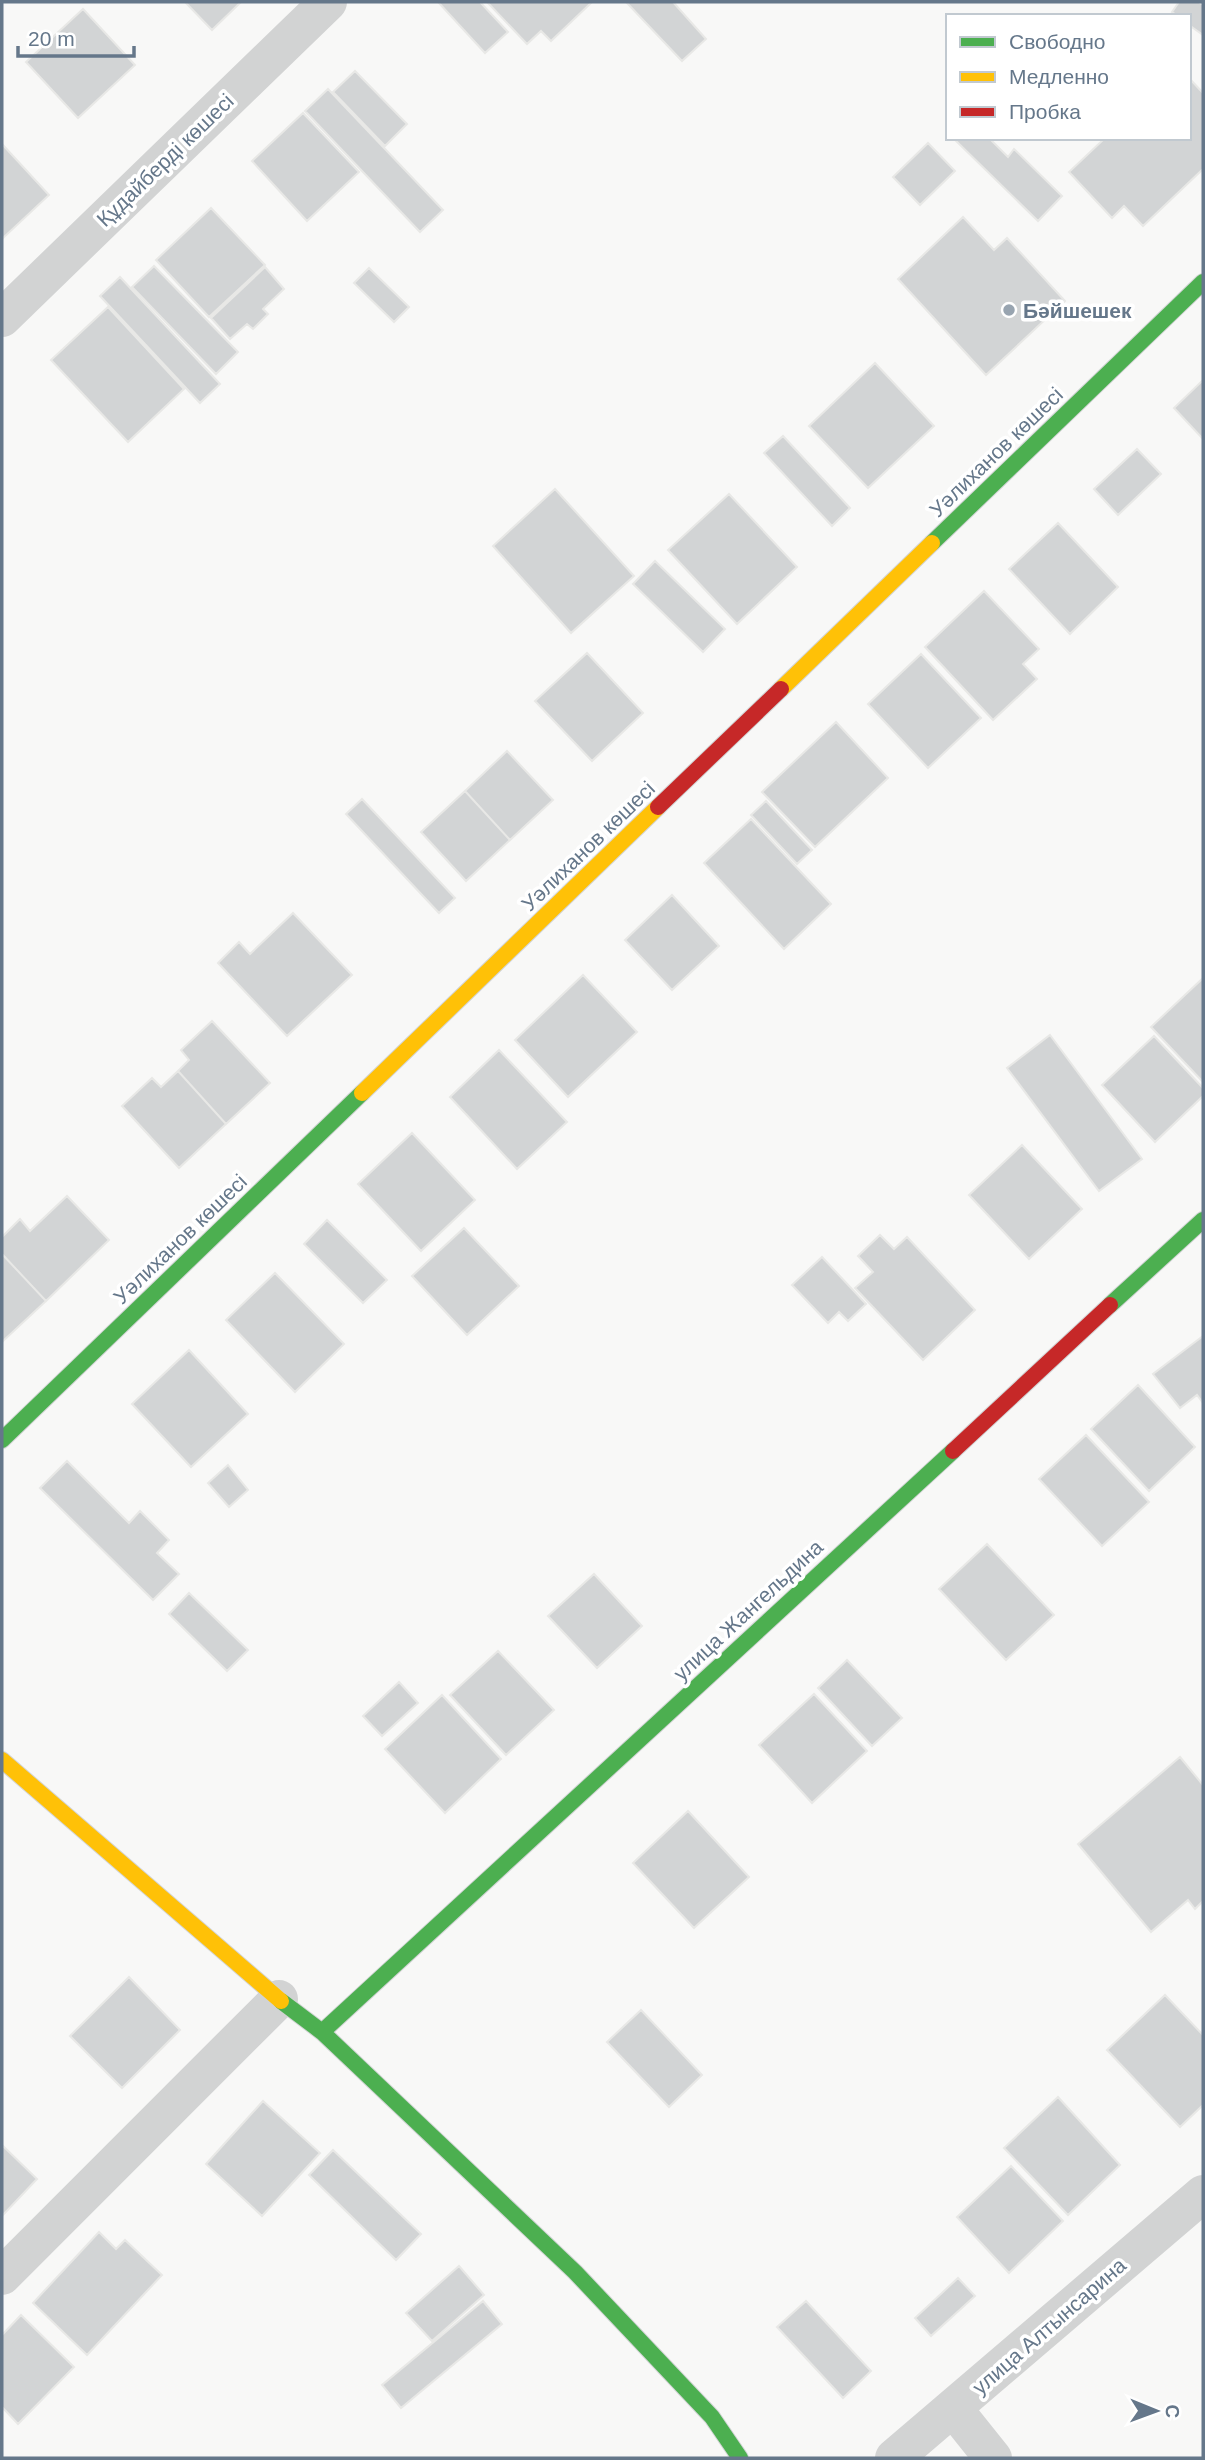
<svg xmlns="http://www.w3.org/2000/svg" width="1205" height="2460" font-family="Helvetica,sans-serif">
<rect width="100%" height="100%" fill="#f8f8f7"/>
<path fill="#d2d4d5" stroke="#e8e8e6" stroke-width="2" d="M185,2H241L212,30Z
M438,2H480L508,32L485,53Z
M487,2H590L591,3L551,41L541,31L527,44Z
M626,2H673L706,39L682,61Z
M1179,2H1199L1203,5V35L1189,25V16H1178L1172,12Z
M83,9L135,65L78,118L26,62Z
M355,71L407,124L385,146L333,92Z
M1189,78L1203,93V169L1143,226L1124,206L1112,218L1069,172L1105,138H1189Z
M328,89L443,210L420,232L305,111Z
M303,113L359,172L307,221L252,161Z
M953,138H989L1008,157L1014,149L1062,196L1038,221Z
M928,143L955,171L920,205L893,177Z
M2,144L49,195L2,239Z
M211,208L265,265L209,317L156,260Z
M963,217L994,250L1007,238L1065,301L986,375L898,279Z
M154,266L238,352L216,374L132,287Z
M265,267L284,289L263,309L268,314L253,329L247,324L230,339L211,318Z
M369,268L409,307L394,322L354,283Z
M120,277L220,384L200,403L100,296Z
M108,307L184,389L128,442L51,360Z
M875,363L934,426L868,488L809,426Z
M1203,380V439L1174,408Z
M783,436L850,508L832,526L764,453Z
M1137,449L1161,474L1118,515L1094,489Z
M555,489L634,576L571,633L493,546Z
M729,494L797,567L737,624L668,550Z
M1058,523L1118,587L1070,634L1009,569Z
M655,561L725,629L703,652L633,584Z
M984,591L1039,649L1023,664L1037,679L993,720L925,647Z
M587,653L643,713L592,761L535,701Z
M921,654L981,718L928,768L868,704Z
M836,722L888,778L815,847L762,792Z
M507,751L553,800L510,840L465,791Z
M465,791L510,840L466,881L421,832Z
M362,799L455,898L439,913L346,814Z
M766,801L812,850L797,864L751,815Z
M751,819L831,904L784,949L704,863Z
M672,895L719,946L672,990L625,940Z
M293,913L352,975L287,1036L218,963L239,942L250,954Z
M583,975L637,1032L568,1097L515,1040Z
M1202,979L1203,981V1082L1151,1027Z
M212,1021L270,1083L226,1124L178,1071L189,1060L181,1050Z
M1050,1035L1142,1159L1099,1191L1007,1068Z
M1154,1036L1203,1088V1096L1155,1142L1102,1085Z
M499,1050L567,1122L517,1169L450,1097Z
M178,1071L226,1124L179,1168L122,1106L152,1078L161,1087Z
M412,1133L475,1200L421,1251L358,1184Z
M1022,1145L1082,1209L1029,1259L969,1195Z
M67,1196L109,1240L46,1301L2,1254V1237L20,1219L30,1231Z
M327,1220L387,1280L363,1303L304,1244Z
M464,1228L519,1286L467,1335L412,1276Z
M880,1235L894,1249L907,1237L975,1310L923,1360L855,1288L873,1272L858,1256Z
M2,1254L46,1301L2,1342Z
M822,1257L866,1304L848,1321L839,1312L828,1323L792,1285Z
M275,1273L344,1344L295,1392L226,1320Z
M1203,1336V1403L1197,1395L1180,1408L1153,1374Z
M189,1350L248,1414L191,1467L132,1404Z
M1138,1385L1195,1447L1149,1491L1091,1429Z
M1086,1435L1149,1502L1102,1546L1039,1479Z
M67,1461L129,1523L140,1511L169,1540L157,1553L179,1574L153,1600L40,1488Z
M228,1465L248,1490L229,1507L208,1483Z
M987,1544L1054,1615L1006,1660L939,1589Z
M594,1574L642,1626L597,1668L548,1616Z
M189,1593L248,1650L227,1671L169,1614Z
M498,1651L554,1710L506,1755L450,1695Z
M847,1660L902,1718L872,1746L818,1688Z
M399,1682L418,1703L382,1736L363,1716Z
M814,1694L867,1751L812,1803L759,1745Z
M442,1695L501,1759L445,1813L385,1749Z
M1180,1757L1203,1785V1901L1195,1909L1188,1900L1151,1932L1078,1844Z
M688,1811L749,1877L694,1928L633,1863Z
M129,1977L180,2030L122,2088L70,2036Z
M1165,1995L1203,2035V2105L1180,2127L1107,2050Z
M641,2010L702,2075L669,2107L607,2042Z
M1058,2097L1120,2165L1068,2215L1004,2148Z
M263,2101L320,2153L262,2216L206,2164Z
M2,2145L37,2179L2,2216Z
M333,2150L421,2234L396,2260L309,2175Z
M1011,2166L1063,2221L1009,2273L957,2217Z
M99,2232L116,2249L125,2240L162,2275L87,2355L33,2303Z
M459,2266L484,2295L432,2341L406,2313Z
M958,2278L975,2296L931,2336L915,2318Z
M483,2301L502,2324L401,2408L382,2385Z
M806,2301L871,2371L843,2398L777,2327Z
M21,2315L74,2367L18,2424L2,2407V2335Z"/>
<g fill="none" stroke-linecap="round" stroke-linejoin="round">
<defs>
<path id="fast" d="M932,543L1203,282
M1110,1305L1203,1220
M2,1440L362,1093
M281,2001L322,2032L575,2272L712,2417L740,2458
M322,2032L953,1451"/>
<path id="slow" d="M781,689L932,543
M362,1093L658,807
M2,1760L281,2001"/>
<path id="jam" d="M658,807L781,689
M953,1451L1110,1305"/>
</defs>
<use href="#fast" stroke="#d3d5d6" stroke-width="18"/>
<use href="#slow" stroke="#d3d5d6" stroke-width="18"/>
<use href="#jam" stroke="#d3d5d6" stroke-width="18"/>
<path stroke="#d2d3d3" stroke-width="38" d="M2,318L328,2
M2,2276L279,1999
M953,2408L993,2458
M894,2458L1203,2194"/>
<use href="#fast" stroke="#4caf50" stroke-width="16"/>
<use href="#slow" stroke="#ffc107" stroke-width="16"/>
<use href="#jam" stroke="#c62828" stroke-width="16"/>
</g>
<circle fill="#98a4b0" stroke="#fff" stroke-width="2.5" cx="1009" cy="310" r="7"/>
<g text-anchor="middle" dominant-baseline="central" stroke-width="7" stroke-linejoin="round" paint-order="stroke">
<g font-size="21" fill="#65778a" stroke="#fff">
<text transform="translate(165 160) rotate(-44)">Құдайберді көшесі</text>
<text transform="translate(996 452) rotate(-44)">Уәлиханов көшесі</text>
<text transform="translate(588 846) rotate(-44)">Уәлиханов көшесі</text>
<text transform="translate(180 1239) rotate(-44)">Уәлиханов көшесі</text>
<text transform="translate(748 1610) rotate(-43)">улица Жангельдина</text>
<text transform="translate(1049 2326) rotate(-41)">улица Алтынсарина</text>
</g>
<g font-size="21" font-weight="bold" fill="#65778a" stroke="#fff" text-anchor="start">
<text x="1023" y="310">Бәйшешек</text>
</g>
</g>
<rect width="1205" height="2460" fill="none" stroke="#65778a" stroke-width="7"/>
<rect x="946" y="14" width="245" height="126" fill="#ffffff" stroke="#c1c9d0" stroke-width="2"/>
<rect x="960" y="37" width="35" height="10" fill="#4caf50" stroke="#c1c9d0" stroke-width="2"/>
<text x="1009" y="49" font-size="21" fill="#65778a">Свободно</text>
<rect x="960" y="72" width="35" height="10" fill="#ffc107" stroke="#c1c9d0" stroke-width="2"/>
<text x="1009" y="84" font-size="21" fill="#65778a">Медленно</text>
<rect x="960" y="107" width="35" height="10" fill="#c62828" stroke="#c1c9d0" stroke-width="2"/>
<text x="1009" y="119" font-size="21" fill="#65778a">Пробка</text>
<g transform="translate(1156 2411) rotate(91)" stroke="#ffffff" stroke-width="5" paint-order="stroke">
<path d="M0-5L12 26L0 18L-12 26Z" fill="#65778a"/>
<text y="-10" font-size="19" font-weight="bold" text-anchor="middle" fill="#65778a">С</text>
</g>
<path d="M18 46v10h116v-10" fill="none" stroke="#65778a" stroke-width="3.5"/>
<text x="28" y="46" font-size="21" fill="#65778a" stroke="#ffffff" stroke-width="5" paint-order="stroke">20 m</text>
</svg>
